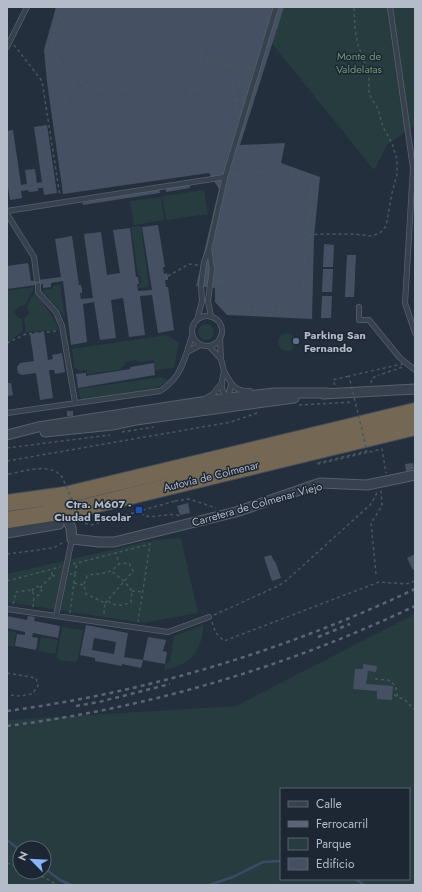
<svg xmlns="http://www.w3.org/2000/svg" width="422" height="892" font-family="Jost,sans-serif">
<rect width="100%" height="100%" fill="#242f3e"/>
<path fill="#263c3f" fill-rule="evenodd" d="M281,7H415V130L414,126L387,145L374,170L270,41Z
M204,190L208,214L166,220L162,196Z
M161,197L164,220L134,225L130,201Z
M141,226L149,287L139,288L138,285L141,284L140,275H138L131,227Z
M60,285L65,317L42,290L53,289V286Z
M35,287L25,305L19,306L14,312L18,318L22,319L23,330L12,340L7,341V291Z
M35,292L53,318L59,330L26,332L24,319L29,313L27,306Z
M198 332a8 8 0 1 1 16 0a8 8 0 1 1-16 0Z
M278 342a9 9 0 1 1 18 0a9 9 0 1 1-18 0Z
M166,335L179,342L174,368L155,370L154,360L139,362L136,360L125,362V364L120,370L87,374V370L80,371L74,367L72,349Z
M162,377L169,381L155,389L85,400L80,398L78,389Z
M181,538L198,613L142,623L7,602V574L154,540Z
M415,614V885H7V720L236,706ZM281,789H409V879H281ZM20,848H44V872H20Z
M203,625C204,640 196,658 181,665C176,667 170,668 165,670V664L170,661L174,636Z
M62,627L83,630L78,659L75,662L59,660L57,656Z
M7,631L16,632L14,647L7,646Z
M41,637L58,640L55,654L38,651Z"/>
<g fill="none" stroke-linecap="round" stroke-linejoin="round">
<path stroke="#394c67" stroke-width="2.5" d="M7,840L20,850
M44,868L60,880L71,885
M356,879L364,885
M209,885L233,877L263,862L281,861"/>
</g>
<path fill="#455162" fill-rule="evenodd" d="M56,7H284L240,145L285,143L281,163L320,177L314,237L312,319L227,315L215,302V288L196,286L219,189L209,173L63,194L47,82L44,50Z
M47,125L57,193L44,195L43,188H38V191L29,192L28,190L21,191L22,198L10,200L7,181V131L13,130L21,185L27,184L25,170L35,169L37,183L42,182L34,127Z
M189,183L190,188L166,192V187Z
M159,188L160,193L83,205L82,200Z
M158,225L165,267H163L164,274L167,273L168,276V280H165L166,287H168L174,330L158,333L152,295L140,296L145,335L129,337L123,298L111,300L116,338L100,340L94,302L83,304L87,342L71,345L63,281L51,283V287L43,288V284L7,289V266L28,263L31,281L61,277L55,239L72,236L79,285H81L82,289V293H80L81,299L93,298L84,234L101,232L107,275L120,273L113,230L130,228L136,277H138L139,284H137L138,291L152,290L142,227Z
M324,244L334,245L333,267H323Z
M347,255H356L354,297H345Z
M323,269H333L332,292H322Z
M322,296H332L331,318H321Z
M44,332L48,360L53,359L52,355L62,353L65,372L55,374L54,370H49L53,398L40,400L36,373L22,375L18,373L17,367L20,363L34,361L30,334Z
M154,363L155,375L78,388L76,374L86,373V376L130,369V367Z
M7,383H11L13,395L7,396Z
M67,411H73V416H67Z
M413,463L414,469L406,471L405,464Z
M188,503L190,513L180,515L177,506Z
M415,554V569L413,570L407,558Z
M271,555L274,561H275L281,578L272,581L264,557Z
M7,616L27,620L28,616L35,617L34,621L60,626L58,638L33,633L32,637L38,638L36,650L15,646L17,634L25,635V632L7,628Z
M86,625L128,633L124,657L143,660L148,637L166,640L163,651L167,652L165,664L143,660L141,668L122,664V666L95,661V658L80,655ZM94,638L116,642L114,654L92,650Z
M363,664L377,666L376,672L368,671L366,684L393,686L392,700L377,699V691L353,689L355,669H363Z"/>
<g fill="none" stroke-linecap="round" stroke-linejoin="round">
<defs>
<path id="lane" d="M390,7L413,168L405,303L415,333
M7,47L27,7
M7,211L225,177
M7,214L34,257L37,280
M209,249L225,177L276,7
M38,285V292L56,312L62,326L75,402
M359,307V320H369L400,358L415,370
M192 331a15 15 0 1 1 30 0a15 15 0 1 1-30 0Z
M197,320L202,301L201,286L204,262L209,249L212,269L208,301L211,317
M192,336L187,352L200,345
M209,346L221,359L220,338
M221,359L224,371
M228,398C219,390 222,381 224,371C231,383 234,392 250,391
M205,399L213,394L221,384
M218,405C227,399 230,394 231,383
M7,413L160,391C176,381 181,370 187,352
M7,609L168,632L209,617
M56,616L72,539"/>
<path id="street" d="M323,394L415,389
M45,432L112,425L136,420L294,398
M7,435L38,427L227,398L275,393H327
M68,521L71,528L72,539L99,542H114L236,512L320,483L367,485L415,475
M7,533L59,524"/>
<path id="highway" d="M7,503L65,495L415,411
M7,520L77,509L415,427"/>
</defs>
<use href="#lane" stroke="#565f6c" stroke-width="6"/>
<use href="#street" stroke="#565f6c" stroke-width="11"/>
<use href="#highway" stroke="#434c59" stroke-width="18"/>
<path stroke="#44595c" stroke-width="1.5" stroke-dasharray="3 3" stroke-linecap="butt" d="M68,7L57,22L52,45L60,64L69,75L87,86L106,91L125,89L163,83L187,72L200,60L205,36L215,7
M14,45L42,81L60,196
M200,60L251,68
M233,86L237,113
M235,100L243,98
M177,101L191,99L190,90L247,80
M61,110L76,79
M232,176L278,169L304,176L312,188L307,237
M168,276L189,264L198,265
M216,281L221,280L222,301L234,309H296L305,298L303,275L307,237L318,234H354L371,236L380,233L386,226L392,193L397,174V160L392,143L383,127L378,109L369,94V75L358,45L355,29L354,7
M7,343L26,334L57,331
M371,383L372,378L379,375
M335,385L333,380L349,376
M299,405L353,402
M122,432L154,427
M7,448L110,435
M7,461L231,422L260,412
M318,463V464L382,449L386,473
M7,474H9
M175,501L189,499L216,508
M136,510C148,520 153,516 166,515C171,514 177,515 182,516
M7,554L53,548L64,542
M73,564L150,544L138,622
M75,574L77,563
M376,574L371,523L382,506L381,490
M52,576L58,575
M7,581L60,567
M74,583L84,585L86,594L105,603L104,612L105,616
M84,584L87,576C93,573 98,575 104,573C110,572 115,568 119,564
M32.5 591a4.5 4.5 0 1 1 9 0a4.5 4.5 0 1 1-9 0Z
M40,588L52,576V569
M132,591L143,592
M108,601C116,607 122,606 131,602L132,591L124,581L111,571
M105,603L133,571L129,563L119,564L116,552
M13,604L16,592L32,590
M33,607L34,595
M70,613L75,574H70
M214,615L278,586L287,580L371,504L378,491
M212,622L216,633L224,641L379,582L406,584L415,581
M7,673L36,678L38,686L32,694L19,696L7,695
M375,679L388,680L395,685L398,697
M394,695L405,700L415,710
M7,863L20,868
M30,872L45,878L57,885"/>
<use href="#lane" stroke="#38414e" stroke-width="4.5"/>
<use href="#street" stroke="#38414e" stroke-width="9"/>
<use href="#highway" stroke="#746855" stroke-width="16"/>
<path stroke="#5a6575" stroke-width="2.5" stroke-dasharray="4 4" stroke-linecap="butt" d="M318,637L350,624
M76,706L99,702L170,684
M7,711C149,692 286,650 415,589
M7,726C148,708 287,667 415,606"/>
<path stroke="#44595c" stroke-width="1.5" stroke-dasharray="3 3" stroke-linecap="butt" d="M318,463L367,451L349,376L402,364L403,367L379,375
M9,474C26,471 50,462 62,477L81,519L84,523L91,525L175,501"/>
</g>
<circle fill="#5c6f8a" stroke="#1d2633" stroke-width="1.5" cx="296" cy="341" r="4"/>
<rect fill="#1a4fb4" stroke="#1d2633" stroke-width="1.5" x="135" y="506" width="8" height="8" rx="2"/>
<g text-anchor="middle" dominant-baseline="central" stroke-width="3" stroke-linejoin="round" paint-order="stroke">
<g font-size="11" fill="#6b9a76" stroke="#1d2633">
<text x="359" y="56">Monte de<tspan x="359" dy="13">Valdelatas</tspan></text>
</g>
<g font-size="11" font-weight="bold" fill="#b4bcc9" stroke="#1d2633" text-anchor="start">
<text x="304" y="335">Parking San<tspan x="304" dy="13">Fernando</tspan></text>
<text x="131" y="504" text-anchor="end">Ctra. M607 -<tspan x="131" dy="13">Ciudad Escolar</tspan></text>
</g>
<g font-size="11" fill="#b4bcc9" stroke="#1d2633">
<text transform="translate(211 476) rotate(-14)">Autovía de Colmenar</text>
<text transform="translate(257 504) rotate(-16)">Carretera de Colmenar Viejo</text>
</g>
</g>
<rect width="422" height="892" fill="none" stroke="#b4bcc9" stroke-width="16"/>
<rect x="280" y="788" width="130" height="92" fill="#1d2633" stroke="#59626f"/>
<rect x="288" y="801" width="20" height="6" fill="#38414e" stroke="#59626f"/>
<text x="316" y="808" font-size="12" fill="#b4bcc9">Calle</text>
<rect x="288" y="821" width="20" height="6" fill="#5a6575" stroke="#59626f"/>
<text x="316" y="828" font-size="12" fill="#b4bcc9">Ferrocarril</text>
<rect x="288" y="838" width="20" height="12" fill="#263c3f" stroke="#59626f"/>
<text x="316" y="848" font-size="12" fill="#b4bcc9">Parque</text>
<rect x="288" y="858" width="20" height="12" fill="#455162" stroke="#59626f"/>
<text x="316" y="868" font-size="12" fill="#b4bcc9">Edificio</text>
<g transform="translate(32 860) rotate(294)"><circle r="19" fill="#1d2633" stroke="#59626f"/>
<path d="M0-3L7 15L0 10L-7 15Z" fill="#8ab4f8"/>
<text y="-6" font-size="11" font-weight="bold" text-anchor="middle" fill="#b4bcc9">N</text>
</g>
</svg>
